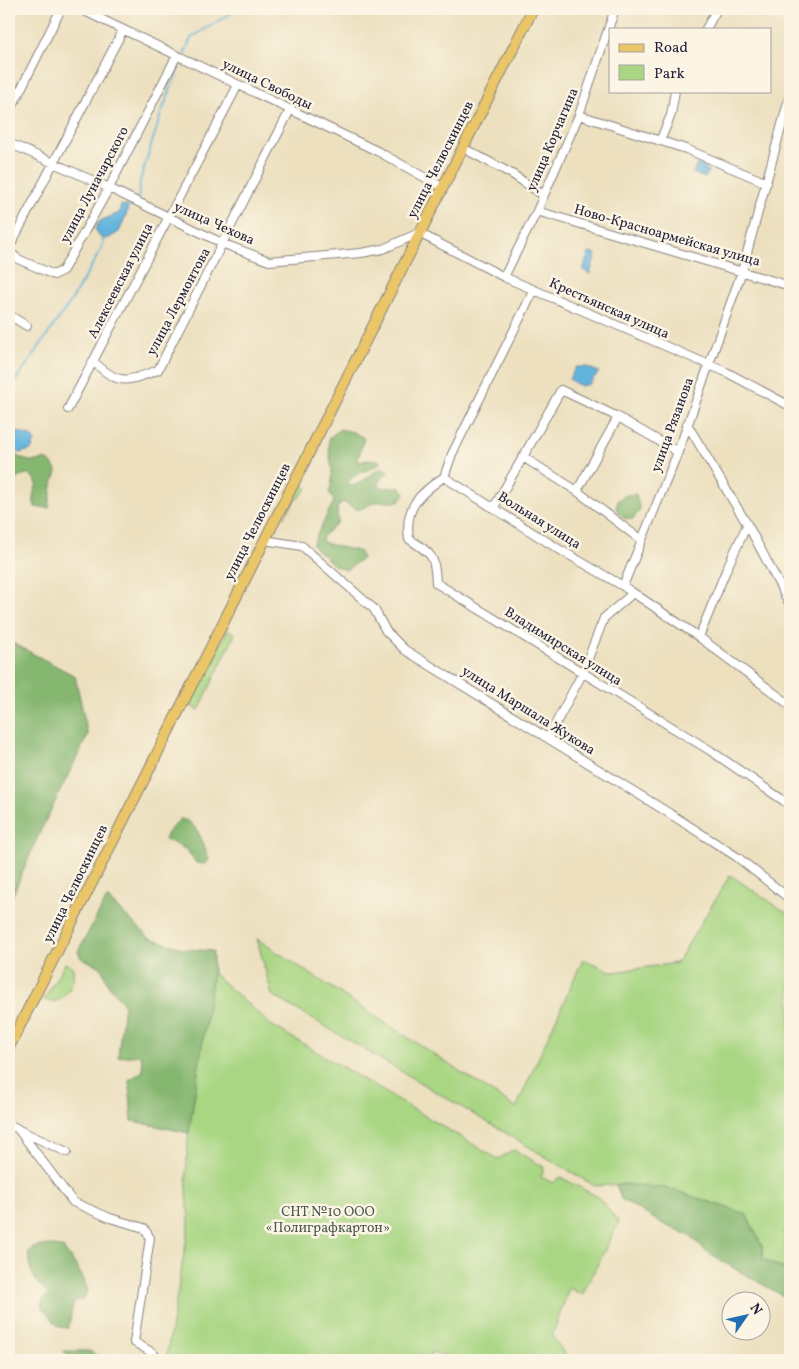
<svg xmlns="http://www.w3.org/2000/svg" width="799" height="1369" font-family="Vollkorn,serif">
<rect width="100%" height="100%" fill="#fcf5e5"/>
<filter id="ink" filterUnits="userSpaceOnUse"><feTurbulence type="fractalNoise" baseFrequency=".02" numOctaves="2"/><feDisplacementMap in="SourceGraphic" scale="10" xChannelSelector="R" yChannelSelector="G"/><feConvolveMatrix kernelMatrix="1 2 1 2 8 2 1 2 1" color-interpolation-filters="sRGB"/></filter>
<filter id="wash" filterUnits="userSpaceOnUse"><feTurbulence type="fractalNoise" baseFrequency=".0096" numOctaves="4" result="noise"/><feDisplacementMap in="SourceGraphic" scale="20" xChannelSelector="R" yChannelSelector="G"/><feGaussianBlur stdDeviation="1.12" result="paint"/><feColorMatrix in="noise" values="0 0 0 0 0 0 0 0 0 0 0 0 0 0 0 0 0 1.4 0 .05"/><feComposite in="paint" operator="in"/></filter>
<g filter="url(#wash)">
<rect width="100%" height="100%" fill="#ece0bf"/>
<path fill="#a9d683" stroke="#667c5f" d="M303,485L307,489L294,502L284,518L300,486Z
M228,630L235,634L199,710L192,707L191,702Z
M730,875L790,915V1228L784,1232L787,1257L784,1269L763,1259L762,1246L626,1184L595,1186L272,995L257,939L516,1108L583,959L613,972L677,963Z
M65,963L72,966C77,980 68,998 53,1002L44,1000Z
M213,973L271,1025L498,1159L514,1150L544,1167L541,1177L553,1183L560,1177L598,1197L619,1222L582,1295L569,1288L552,1336L567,1357L544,1360H463L431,1352L429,1360H166L189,1224L186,1174L189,1122Z"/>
<path fill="#86b771" stroke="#546c56" d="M340,429L353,432L364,438L357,462L376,459L381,462C372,472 353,470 347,485C361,489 370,471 383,468L389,472L379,481V487L401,488L405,493C399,507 388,500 377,502C371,503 364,508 358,510L343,502L340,504L337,509L338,522L323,536L322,541C335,548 347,547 360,552L362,559L346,570L335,566L313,546V543L334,501L329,492C337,475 327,456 329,438Z
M12,453C17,456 25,461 31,461C48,462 46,453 57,472L52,486L49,508L35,507L33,496L37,483L30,474H25L13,481L9,476V454Z
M636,494L640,510L633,519L623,518L616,509L618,500L626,495Z
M9,641L75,676L88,735L38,836L9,904Z
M180,819C198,820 204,846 209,860L204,864L196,863L187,850L165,839L166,834Z
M107,898L150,938L184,949L213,951V973L189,1133L132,1121L129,1080L143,1071L141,1055L118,1057L124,1004L109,986L101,967L81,958L78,951Z
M626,1184L668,1188L746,1214L762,1246L763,1259L784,1269L787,1257L784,1232L790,1228V1300L709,1254L690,1236L661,1223L621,1199L616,1185Z
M49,1245L63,1248L77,1267L88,1290L83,1300H75C70,1309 72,1319 68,1328L59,1327L41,1306L43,1299L49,1294C35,1283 29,1272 28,1253L32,1248Z
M63,1351H90L102,1360H75Z"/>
<path fill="#62b4dd" stroke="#426b8c" d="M697,164L709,171L705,178L693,173Z
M121,205L126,206L128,210L119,232L107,239L101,238L95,229L100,221L119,213Z
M589,253L596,254L590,274L583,270Z
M576,367H586L599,372L589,384L580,386L569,379Z
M14,430L33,437L35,441L31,450L20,453L9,447V432Z"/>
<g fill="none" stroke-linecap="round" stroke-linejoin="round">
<path stroke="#62b4dd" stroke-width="2" d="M184,55L191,38L237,9
M138,199L140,181L161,114L182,59
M126,209L134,202
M9,390L71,301L102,248L104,238"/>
</g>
</g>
<g filter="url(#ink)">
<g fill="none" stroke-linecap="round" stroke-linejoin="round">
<defs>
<path id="minor" d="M80,9L379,152L442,187
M744,9L776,11L787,9
M706,29L717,9
M9,113L61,9
M579,115L686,149L767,183
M660,141L671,115L675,91
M9,143L109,188L224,244L269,261L361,253L383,249L419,233L504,277L726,372L790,406
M463,148L512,174L543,195
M537,211L790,286
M9,248L123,30
M9,252L18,259L54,275L63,270L109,188L177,55
M504,277L537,211L579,115L615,9
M534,290L452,454L444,477L557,548L623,586L699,637L790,705
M9,315L27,326
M93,361C119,386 126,382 158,370L290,110
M68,409L238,85
M618,417L561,390L523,457L577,491L641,540
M687,424L750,529L790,605
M444,477C420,493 404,507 409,539C432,554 435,555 436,583L711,751L790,805
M577,491L618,417L678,452
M494,507L523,457
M264,540L302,546L374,609L386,631L405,650L672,815L737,857L790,899
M627,589L623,586L678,452L742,271L790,95
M699,637L727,568L747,525
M548,738L582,674L604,618L632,594
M9,1124L18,1129L73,1202L110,1218L144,1228L150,1238L134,1342L153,1353L158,1360
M19,1130L67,1152"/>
<path id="major" d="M9,1047L533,9"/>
</defs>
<use href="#minor" stroke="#87817d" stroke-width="10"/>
<use href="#major" stroke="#87817d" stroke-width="12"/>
<use href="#minor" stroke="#fff" stroke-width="8"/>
<use href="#major" stroke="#eac669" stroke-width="10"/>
</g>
</g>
<g text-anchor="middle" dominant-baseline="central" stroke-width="5" stroke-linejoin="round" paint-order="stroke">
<g font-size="14" fill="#22223b" stroke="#fcf5e5">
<text transform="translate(267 85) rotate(26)">улица Свободы</text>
<text transform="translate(553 140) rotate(-67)">улица Корчагина</text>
<text transform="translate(441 160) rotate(-63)">улица Челюскинцев</text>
<text transform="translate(95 185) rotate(-62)">улица Луначарского</text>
<text transform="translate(214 224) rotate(24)">улица Чехова</text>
<text transform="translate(667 236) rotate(16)">Ново-Красноармейская улица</text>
<text transform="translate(121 281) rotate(-63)">Алексеевская улица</text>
<text transform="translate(179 302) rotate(-62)">улица Лермонтова</text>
<text transform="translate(609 309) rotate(24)">Крестьянская улица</text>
<text transform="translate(673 425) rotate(-70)">улица Рязанова</text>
<text transform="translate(539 521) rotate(32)">Вольная улица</text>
<text transform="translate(258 522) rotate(-63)">улица Челюскинцев</text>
<text transform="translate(563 647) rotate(32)">Владимирская улица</text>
<text transform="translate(528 711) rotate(32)">улица Маршала Жукова</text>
<text transform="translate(76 884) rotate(-64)">улица Челюскинцев</text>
</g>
<g font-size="14" fill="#4a5851" stroke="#fcf5e5">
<text x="328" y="1212">СНТ №10 ООО<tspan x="328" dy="16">«Полиграфкартон»</tspan></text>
</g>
</g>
<rect width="799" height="1369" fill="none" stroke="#fcf5e5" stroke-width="30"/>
<rect x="609" y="28" width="162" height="65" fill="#fcf5e5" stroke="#a5a1a1"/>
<rect x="619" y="44" width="25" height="8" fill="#eac669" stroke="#a5a1a1"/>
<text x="654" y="52" font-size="15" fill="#22223b">Road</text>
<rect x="619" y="65" width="25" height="15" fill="#a9d683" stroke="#a5a1a1"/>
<text x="654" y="78" font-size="15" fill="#22223b">Park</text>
<g transform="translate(746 1316) rotate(56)"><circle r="24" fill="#fcf5e5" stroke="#a5a1a1"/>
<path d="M0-4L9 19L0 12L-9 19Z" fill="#1f6fb2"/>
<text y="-8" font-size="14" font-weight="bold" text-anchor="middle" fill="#22223b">N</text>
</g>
</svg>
